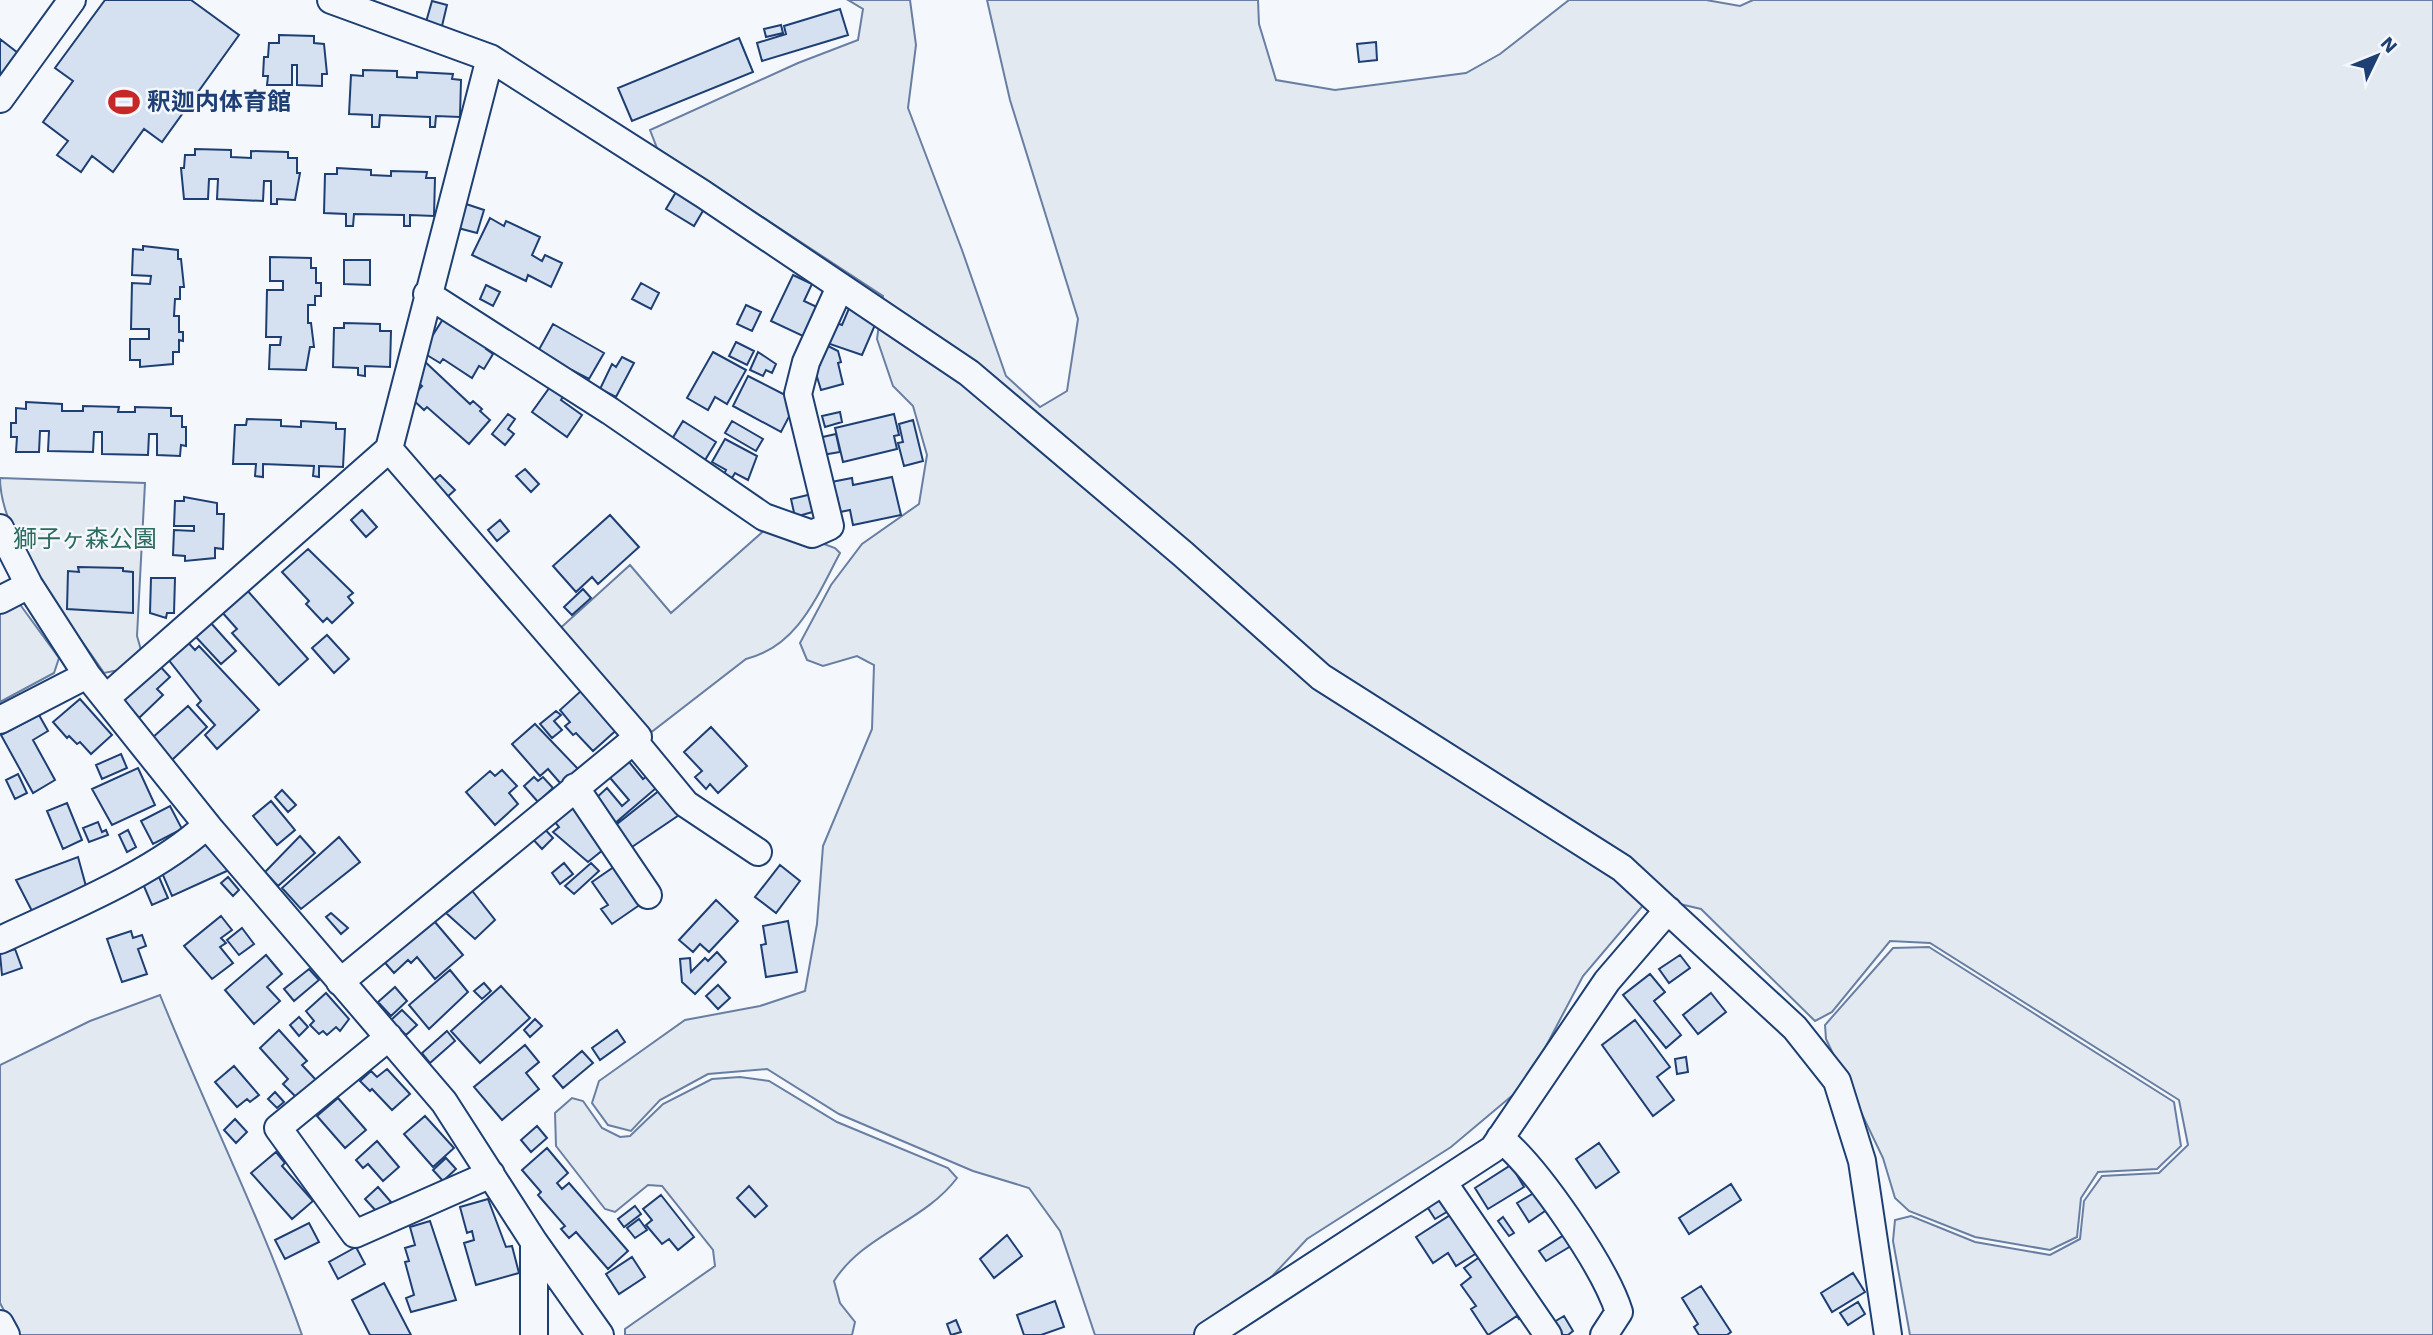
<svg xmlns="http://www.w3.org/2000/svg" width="2433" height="1335" font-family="'Work Sans','Noto Sans JP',sans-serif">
<rect width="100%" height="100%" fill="#f4f7fb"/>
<path fill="#e3e9f0" stroke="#687fa3" stroke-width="2" d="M848,0H910L916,45L908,108L962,250L1006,376L1040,407L1067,391L1078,319L1010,100L987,0H1258L1259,24L1276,80L1335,90L1466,73L1500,54L1569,0H1706L1740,6L1753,0H2433V1335H1910L1893,1241L1895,1220L1911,1216L1975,1242L2050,1255L2080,1239L2084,1201L2102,1176L2159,1173L2188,1145L2179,1100L1930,943L1890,941L1832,1012L1815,1021L1701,909L1650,897L1583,976L1526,1084L1451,1147L1307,1239L1217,1335H1095L1060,1231L1029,1188L973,1171L839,1114L767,1069L708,1074L660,1100L631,1131L608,1125L592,1103L599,1081L685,1020L760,1006L805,991L817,924L823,846L872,729L874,665L857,656L823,666L807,660L800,643L831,585L862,544L919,504L927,455L913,406L893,386L877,339L883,296L657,148L650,130L798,63L858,40L863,9Z
M0,478L145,483L137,636L141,650L119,670L104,673C70,622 0,539 0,478Z
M775,526L835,548L840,553C817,596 798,646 746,659L645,737L556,632L630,565L671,613L768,527Z
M16,599L59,658L54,673L0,702V607Z
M1929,947L2174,1102L2181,1146L2157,1169L2098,1172L2081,1198L2077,1237L2050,1250L1975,1237L1909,1211L1895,1198L1883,1158L1826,1039L1825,1025L1893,948Z
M160,995C206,1109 261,1219 302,1335H17L0,1303V1065L90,1021Z
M740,1077L769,1081L837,1122L948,1168L957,1178C924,1222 864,1234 834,1281L840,1303L855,1322L852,1335H625V1329L715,1266L713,1250L662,1186L648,1185L615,1212L605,1209L556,1146L555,1113L572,1098L583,1101L602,1128L620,1137L630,1136L663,1104L712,1079Z"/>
<path fill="#d5e0f0" stroke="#1d3f73" stroke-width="2" d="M105,0H191L239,35L162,142L144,129L113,172L92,156L81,172L57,155L68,141L43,122L73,81L55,68Z
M432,1L447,5L442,26L426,22Z
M840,9L848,35L762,61L757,43L786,34L784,26Z
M781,25L783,33L766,37L764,29Z
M279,35L314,36V43L324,44L327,74H322V86L297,85V65H292V85H267L268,76H263L264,57H268L269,43H279Z
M739,38L753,72L632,121L618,88Z
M0,39L18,53L0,77Z
M1376,42L1377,60L1359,62L1357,44Z
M363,70L397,71V77L417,78V72L453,74L452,79L461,80L460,117L436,116L435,127H430V117L380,115L379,127H372V115L349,114L351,75L363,76Z
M195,149L231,150V157L251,158V151L288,152V158H297V173H300L295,200L277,199V204H271V181H264L263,201L217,199L218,179H209L208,199H184L181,168H184L185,155H195Z
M337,168L371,170V175L391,176V171L427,172L426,178H435L434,216L410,215V226H404V215L354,214L353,226H346V214L324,213L325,174H337Z
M679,187L707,204L694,226L666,209Z
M466,204L484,210L477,233L458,228Z
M490,218L504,226L506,221L540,237L532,255L542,261L545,255L562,263L551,287L528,275L526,281L472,255Z
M143,246L178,250V259H181L184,287H180V299H175L174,316H179V332H183V341L179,340V352H173V364L140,367V360H130V339H149V329H131L132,283L150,284L151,276L132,275L133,249L143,250Z
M270,257L311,258V268H316V283H321V296H315V305H308V323H311L314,347H310L306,370L269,369L270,345H280L281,337H266L267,290H283V281H270Z
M344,260H370V285L344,284Z
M793,275L812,284L804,301L819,308L805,337L771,321Z
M641,283L659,293L651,309L632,299Z
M486,285L500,292L493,306L480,299Z
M746,305L761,312L752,331L737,324Z
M850,306L878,318L862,355L824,342L833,322L842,325Z
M445,316L489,344L486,349L493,354L484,369L479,366L472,378L443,359L440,363L422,352Z
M344,323L380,324V331H391L390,367L365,366V376L358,375V368L333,367L334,328H344Z
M553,324L604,353L589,379L572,370L570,374L536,355Z
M736,342L754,351L747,365L729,356Z
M824,344L838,351L841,362L838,363L843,384L821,390L814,367L820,365L818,359Z
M713,352L746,370L727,404L715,397L708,410L687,398Z
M758,352L776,364L772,373L766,370L763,376L750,370Z
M622,357L634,363L616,397L600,389L612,364L616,367Z
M421,358L470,404L473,401L482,409L480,411L490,420L469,444L427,407L424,410L411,398L422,386L416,381Z
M748,376L791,398L787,406L793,409L781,432L733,406Z
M555,380L568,389L561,400L582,415L567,437L532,412Z
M26,402L62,404V411H83V406L119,407L118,412H135V407L171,408V416H182V427H186V446L181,445L180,456L157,455V434H149L148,455L102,454V432H94L93,452L48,451L49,431H40L39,452H16L17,437H11V423H16V408L26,409Z
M840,412L842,422L825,427L822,416Z
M508,414L515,419L508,429L514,434L505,445L492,434Z
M894,414L899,435L894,436L897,449L843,462L835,428Z
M247,419L281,420V426L301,427V421L336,423V429H345L343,467L319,466V477L313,476L314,466L263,464V477L255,476L256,464H233L235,425H246Z
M913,420L923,461L904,466L898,443L903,442L899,424Z
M683,421L716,442L702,465L669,444Z
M732,421L763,439L756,451L725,433Z
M836,434L840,452L822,455L818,438Z
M725,439L757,456L748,480L735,473L732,478L724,474L726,470L712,462Z
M525,469L539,484L531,492L516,476Z
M440,475L455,490L446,498L432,482Z
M892,477L901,515L853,525L850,510L840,512L837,496L829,498L826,483L852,478L853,485Z
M812,494L816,511L795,517L791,499Z
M184,497L217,503V514H224L223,549L215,548V558L185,561V556L173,555L174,530L194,531V526H174L175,501H184Z
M362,510L377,527L366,537L351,520Z
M610,515L639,547L598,584L592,577L576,592L553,566Z
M500,520L509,531L497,541L488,530Z
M308,549L353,593L348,597L353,603L332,623L327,618L323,622L306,604L309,601L282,572Z
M78,567L123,568V571L133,572V613L67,609L68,571L79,572Z
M151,578H175L174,613H167L166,618L150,613Z
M246,589L308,659L279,685L232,633L237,629L221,611Z
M583,589L591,598L572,615L564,607Z
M210,622L236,651L221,664L195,636Z
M327,635L349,659L334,673L312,648Z
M183,637L195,650L199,646L259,710L217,749L205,735L215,725L197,705L201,701L164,654Z
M157,663L170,677L157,689L163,695L139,718L120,697Z
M582,690L621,726L593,751L576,733L573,735L565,726L570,722L560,710Z
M80,699L112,735L91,754L80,742L77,744L69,736L67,738L53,722Z
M188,706L207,727L172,760L152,738Z
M556,711L561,715L554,721L562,730L552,738L540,724Z
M39,715L48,731L33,740L55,780L33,793L1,735Z
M535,724L578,769L561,784L548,769L540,776L512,744Z
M711,727L747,766L718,793L710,784L706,789L695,777L702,771L684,752Z
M121,754L127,768L102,779L96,765Z
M625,757L643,779L652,772L662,783L614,824L594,800L607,788L622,806L629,800L606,773Z
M138,768L155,805L112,825L92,789Z
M502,770L517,786L509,793L518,804L495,825L466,792L490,771L495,776Z
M18,774L27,793L15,799L6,780Z
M534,777L538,781L543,777L553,788L538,802L524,786Z
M665,786L685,811L629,849L612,828Z
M282,790L296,805L288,812L275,797Z
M573,797L609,845L588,862L553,832L559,827L550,816Z
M271,801L295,830L277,845L253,816Z
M67,803L82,840L63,849L47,811Z
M170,806L182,829L153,844L141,821Z
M98,822L102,832L106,830L108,835L89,842L83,828Z
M540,824L553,838L542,849L529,835Z
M128,830L136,847L127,852L119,835Z
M300,836L315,853L278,886L265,872Z
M339,837L360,862L301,909L282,888Z
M208,842L229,870L172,896L159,866Z
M78,857L87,890L32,911L16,880Z
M621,862L641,904L612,924L601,909L608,905L592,882Z
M564,863L573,874L560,884L552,873Z
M591,863L599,871L574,894L565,886Z
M780,865L800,881L776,913L755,897Z
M156,870L168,898L152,905L140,877Z
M228,877L239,890L233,896L221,883Z
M470,888L495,920L475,939L446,913L451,909L445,902Z
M716,900L738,921L709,952L700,944L693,952L679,940Z
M331,913L348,928L341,934L326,917Z
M429,915L463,955L435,979L417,957L411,963L408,960L394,973L380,957Z
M221,916L232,930L221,938L226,943L220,947L233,963L212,979L184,946Z
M788,921L797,972L766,977L761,945L766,944L763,926Z
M242,928L254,944L239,955L227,940Z
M131,931L133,938L142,935L146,946L138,949L147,974L122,982L107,939Z
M15,949L22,968L2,975L0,954Z
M717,952L726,962L695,994L682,982L680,959L690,958L691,972L705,958L708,961Z
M266,955L282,974L267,987L280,1001L254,1024L225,990Z
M1680,955L1690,968L1669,983L1659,969Z
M309,969L319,980L294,1001L284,989Z
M450,970L468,992L429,1029L409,1005Z
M1650,974L1665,992L1654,1001L1681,1035L1666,1048L1623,995Z
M484,983L491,991L482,999L474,991Z
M718,985L730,998L718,1009L706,996Z
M501,986L530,1018L480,1063L451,1031Z
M395,987L407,1001L391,1016L378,1002Z
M326,993L349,1019L340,1031L336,1027L327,1035L323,1031L319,1034L310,1025L314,1021L306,1011Z
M1711,993L1726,1012L1698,1034L1683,1015Z
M402,1010L417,1025L406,1035L391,1020Z
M299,1017L308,1027L299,1036L290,1025Z
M535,1019L542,1026L530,1037L524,1030Z
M1635,1020L1670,1067L1657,1077L1674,1100L1653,1116L1602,1045Z
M279,1030L307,1061L302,1065L317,1081L298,1099L283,1084L288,1079L260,1048Z
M617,1030L625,1042L600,1060L592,1048Z
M447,1031L455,1041L430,1063L422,1053Z
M525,1045L539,1062L526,1073L539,1089L502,1120L474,1087Z
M582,1051L593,1063L563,1088L553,1076Z
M1686,1057L1688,1072L1677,1074L1675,1059Z
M234,1066L259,1095L250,1102L247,1099L237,1107L215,1082Z
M387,1069L410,1094L392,1110L372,1089L370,1091L360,1081L371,1071L377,1077Z
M275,1092L284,1102L277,1108L268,1099Z
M338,1098L366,1130L345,1148L317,1116Z
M425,1116L454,1148L433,1167L404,1134Z
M235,1119L247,1132L236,1143L224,1130Z
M537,1126L547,1138L531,1152L521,1140Z
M377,1141L399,1167L383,1181L368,1164L363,1168L356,1160Z
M1599,1143L1619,1172L1596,1188L1576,1159Z
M547,1148L568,1173L557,1183L562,1189L569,1183L628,1251L608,1269L576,1232L569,1238L561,1229L565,1226L538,1195L541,1192L522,1170Z
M276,1152L285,1163L282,1166L313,1201L292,1219L251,1173Z
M446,1158L456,1169L443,1181L433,1170Z
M1511,1165L1524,1187L1488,1209L1475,1188Z
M1731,1184L1741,1200L1689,1234L1679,1218Z
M749,1186L767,1206L755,1217L737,1198Z
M378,1187L391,1202L378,1213L365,1199Z
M1537,1191L1548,1209L1529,1222L1517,1203Z
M661,1195L694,1237L678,1250L669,1239L662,1244L646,1225L652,1220L643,1209Z
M1440,1195L1450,1210L1435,1219L1426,1205Z
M488,1199L506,1247L512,1246L519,1273L476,1285L464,1243L474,1240L472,1231L467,1233L460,1207Z
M635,1206L641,1214L624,1227L618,1219Z
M1455,1212L1480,1251L1456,1266L1448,1253L1433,1263L1416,1237Z
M1503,1217L1514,1233L1509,1236L1498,1221Z
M639,1219L647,1230L635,1238L627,1228Z
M430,1221L456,1300L411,1312L406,1298L414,1295L405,1262L409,1261L405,1248L415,1245L410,1227Z
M309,1223L319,1242L285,1259L275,1240Z
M1007,1235L1022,1256L994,1278L980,1259Z
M1564,1235L1571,1246L1546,1261L1539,1251Z
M356,1247L365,1264L338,1279L329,1262Z
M1481,1256L1526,1314L1519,1319L1517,1316L1488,1335L1471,1309L1476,1306L1461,1285L1471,1277L1464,1268Z
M632,1257L645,1277L619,1294L606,1274Z
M1853,1273L1865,1292L1832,1312L1821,1293Z
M384,1283L411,1335H370L352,1300Z
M1701,1286L1731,1332L1727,1335H1699L1694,1327L1698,1324L1682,1298Z
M1055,1301L1064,1327L1041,1335H1024L1017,1315Z
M1858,1302L1865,1314L1848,1325L1840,1313Z
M1564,1316L1573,1331L1568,1335H1563L1554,1322Z
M956,1320L961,1332L951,1335L947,1324Z"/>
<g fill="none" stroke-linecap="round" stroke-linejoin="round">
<defs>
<path id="minor" d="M331,0L490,58L703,194L969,373L1183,554L1321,677L1622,868L1795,1028L1837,1081L1862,1161L1888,1335
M0,99L72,0
M427,294L610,411L764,517L812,534L830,526L798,394L806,362L840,287
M0,528L29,585L87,675L211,830L444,1102L534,1242L600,1335
M0,600L29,585
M106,698L389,449L490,58
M0,720L87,675
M634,741L686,804L758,852
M575,787L648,895
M0,940C66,909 154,874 207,825
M340,982L638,737L389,449
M389,1037L278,1128L355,1234L491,1174
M1500,1138C1537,1168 1605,1267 1619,1312L1604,1335
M1443,1182L1548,1335
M534,1242V1335
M0,1324L6,1335
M1208,1335L1493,1149L1607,981L1668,910"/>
</defs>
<use href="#minor" stroke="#1d3f73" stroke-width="30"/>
<use href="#minor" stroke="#f4f7fb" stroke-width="26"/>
</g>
<defs>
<symbol id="stadium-bare" viewBox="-9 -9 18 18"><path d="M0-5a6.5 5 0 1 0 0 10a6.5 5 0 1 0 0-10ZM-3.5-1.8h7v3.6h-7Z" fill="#c62828" stroke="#f4f7fb" stroke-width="2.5" paint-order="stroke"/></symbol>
</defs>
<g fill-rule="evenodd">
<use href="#stadium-bare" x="102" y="80" width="44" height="44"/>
</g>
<g text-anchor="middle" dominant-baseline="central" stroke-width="5" stroke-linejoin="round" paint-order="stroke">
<g font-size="24" font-weight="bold" fill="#1d3f73" stroke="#f4f7fb" text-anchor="start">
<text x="147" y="102">釈迦内体育館</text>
</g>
<g font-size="24" fill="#2c6c60" stroke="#f4f7fb">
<text x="85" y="539">獅子ヶ森公園</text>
</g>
</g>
<g transform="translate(2377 56) rotate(47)" stroke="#f4f7fb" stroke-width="5" paint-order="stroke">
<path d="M0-5L12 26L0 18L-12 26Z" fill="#1d3f73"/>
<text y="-10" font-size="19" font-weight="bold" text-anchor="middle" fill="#1d3f73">N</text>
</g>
</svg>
